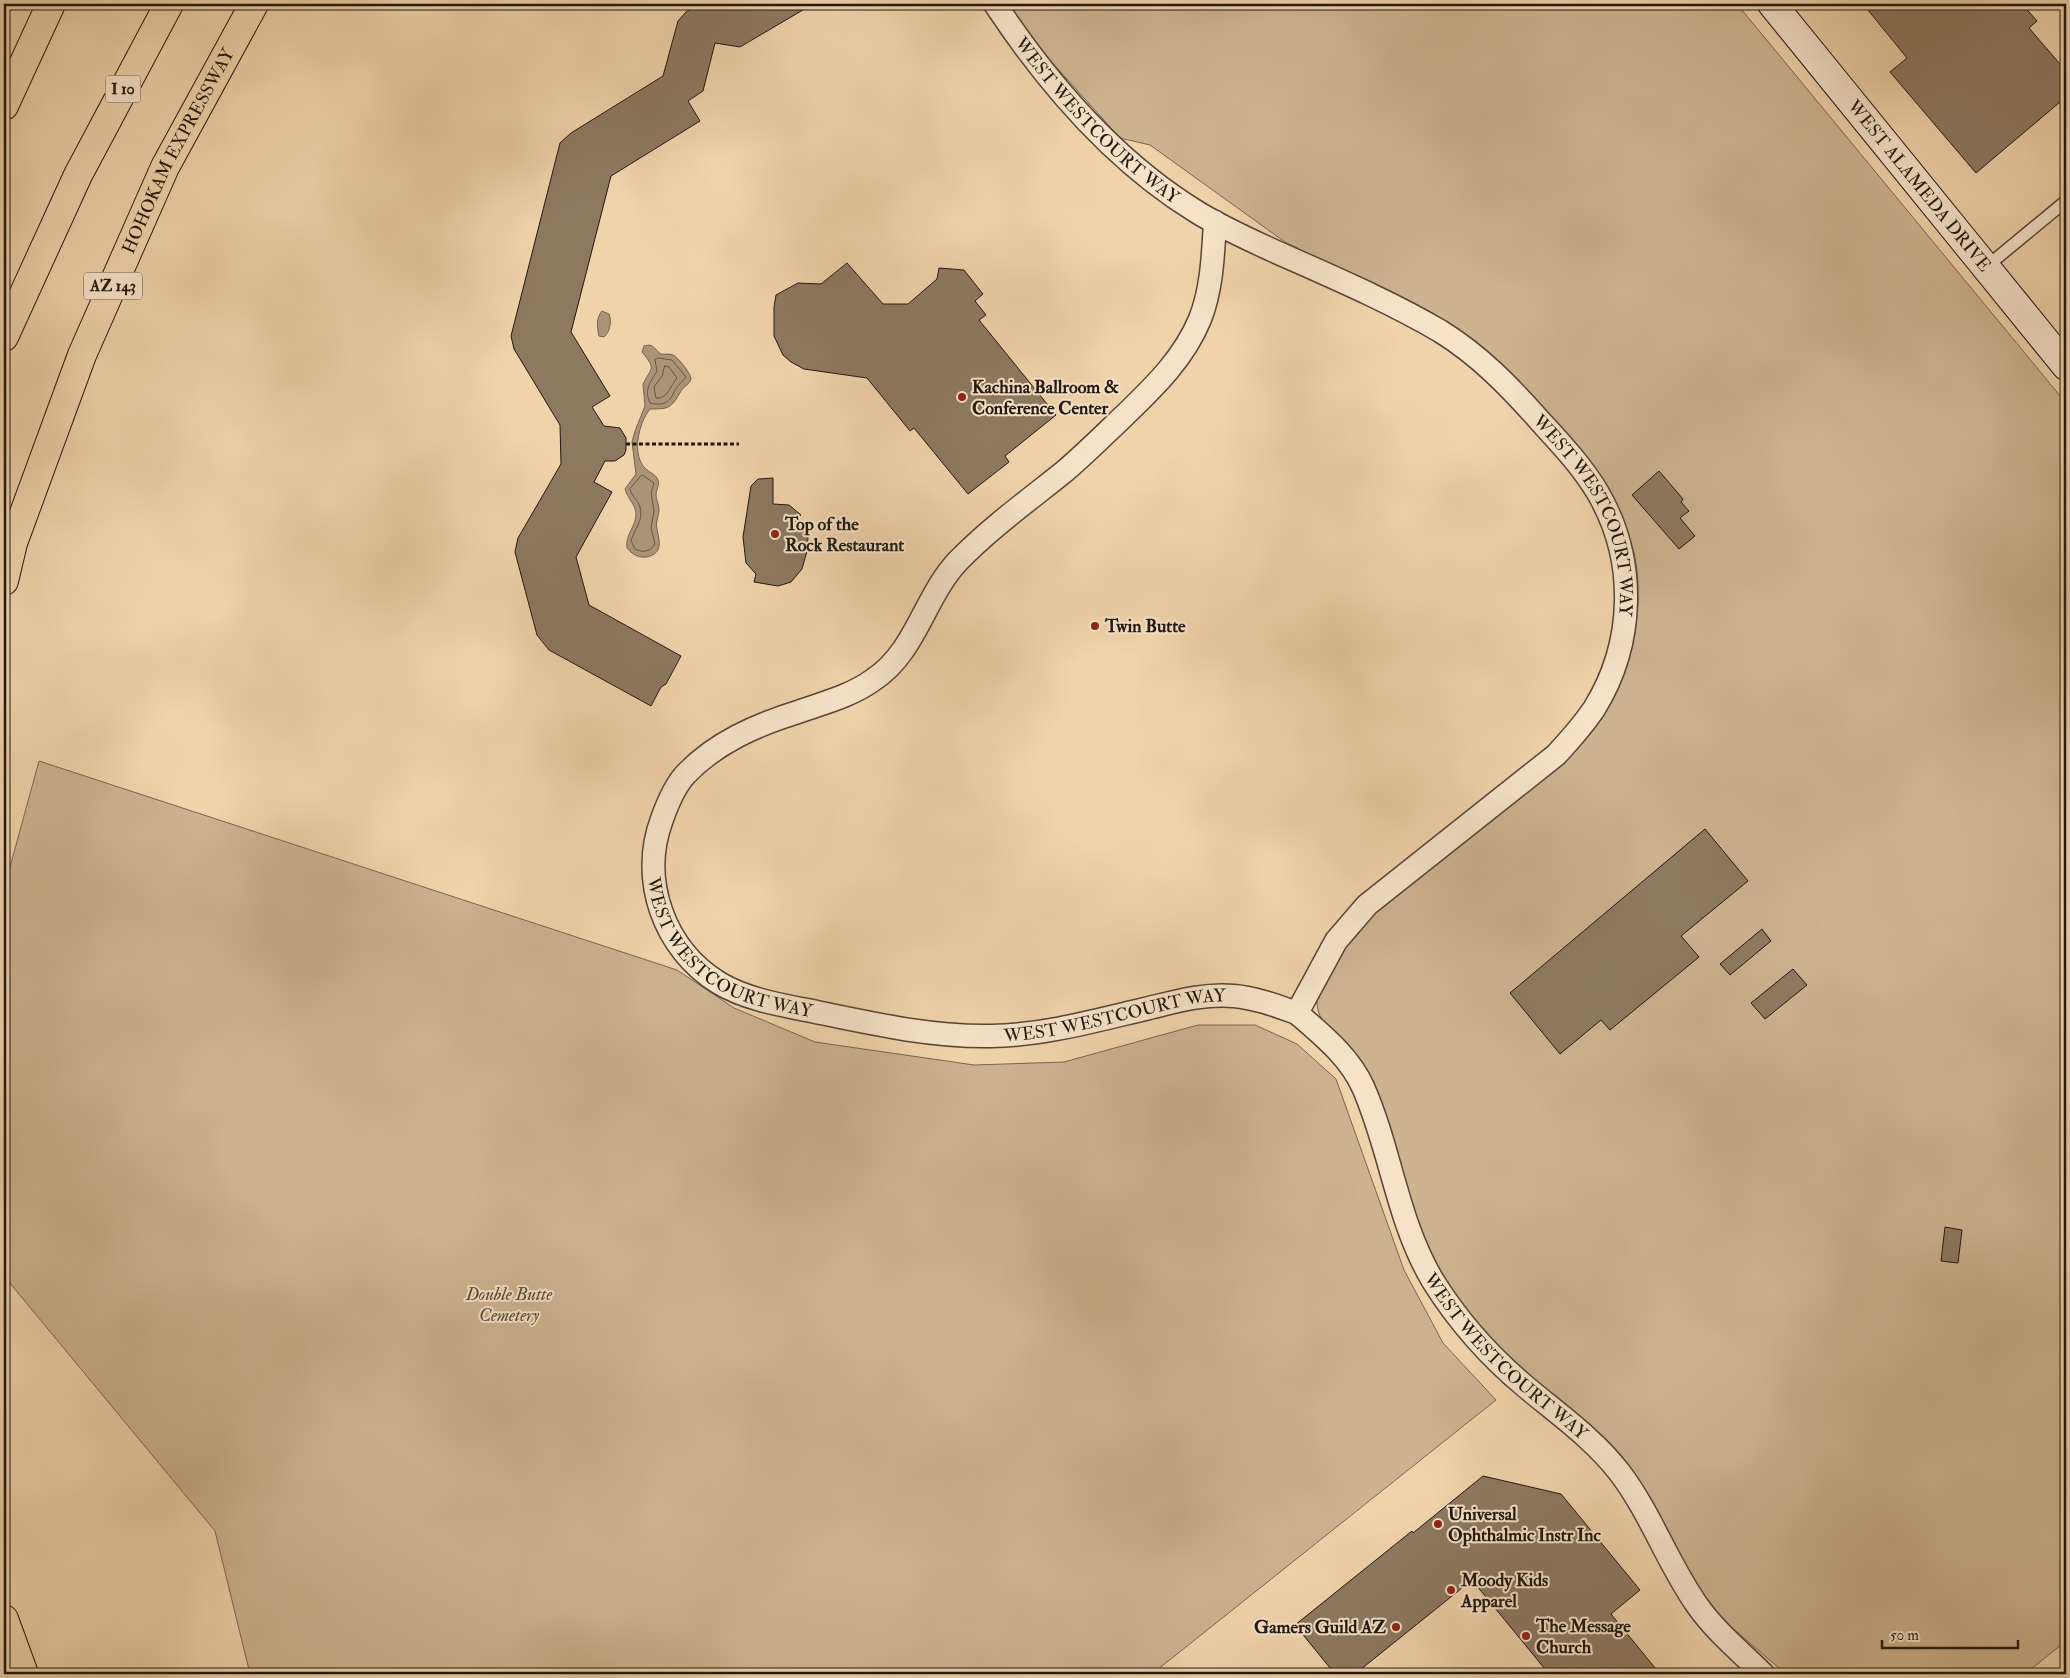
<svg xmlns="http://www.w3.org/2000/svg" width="2070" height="1678" font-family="'IM FELL Double Pica',serif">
<rect width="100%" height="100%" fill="#f0d2ab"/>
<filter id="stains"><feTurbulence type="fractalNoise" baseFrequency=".004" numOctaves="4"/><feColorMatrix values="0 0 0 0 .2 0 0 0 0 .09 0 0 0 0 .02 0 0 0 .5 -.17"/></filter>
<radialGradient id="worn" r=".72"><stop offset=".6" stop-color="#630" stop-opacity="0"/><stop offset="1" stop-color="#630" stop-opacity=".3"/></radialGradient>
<path fill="#cdb290" stroke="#776550" d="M1008,4H1737L2066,403V1641L2025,1674H1786L1730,1626L1707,1601L1533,1378L1495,1343L1454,1296L1438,1267L1325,1023C1319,1016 1317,1010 1317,1000C1329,973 1346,943 1366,920C1381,904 1398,891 1415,878C1435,862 1456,845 1477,829C1522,797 1569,766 1601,720C1610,707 1615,690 1621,676C1637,639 1643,593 1634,553C1631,543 1626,532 1623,521L1418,307L1285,242L1150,145L1120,138L1040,49Z
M39,761L677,970L734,1008L815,1042L974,1065L1064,1062L1198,1025H1255L1297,1044L1336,1079L1404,1270L1443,1343L1496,1400L1152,1674H250L215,1531L4,1276V889Z"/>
<path fill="#aa9376" stroke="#73624d" d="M602,311L609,314C612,321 610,332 604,337L599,336C597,327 596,318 602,311Z
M649,345C655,346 656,351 661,354C665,355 669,353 673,355C677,356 692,375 691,379C690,384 683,387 681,391C671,408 670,409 650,409C641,420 636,439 638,453C642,474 654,470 658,480C660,485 656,490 656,495C656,500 659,504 659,510C659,516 655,522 657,529C659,540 664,553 647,557C638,558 632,554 627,548C625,534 636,527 636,514C636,505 627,498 625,489L636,474L632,442L635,431L645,406L643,384C652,367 656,369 642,352L644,346Z"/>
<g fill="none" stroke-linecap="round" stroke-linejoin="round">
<path stroke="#665642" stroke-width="1" d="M658,358L672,360L686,377C683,381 678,385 675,390C670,403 663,406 650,403C644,389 650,383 657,371L655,360Z
M665,366L669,367L677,378C670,386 668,399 656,398L654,387L662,376Z
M642,475L654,483L651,493L654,511L651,528L655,544C650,552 643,553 635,549L631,541C634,529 644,521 640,507C638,500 632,497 630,489Z"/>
</g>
<path fill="#8d7960" stroke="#21180f" d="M699,4H813L740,47L715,43L703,91L688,101L700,121L611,176L571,332L610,396L592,407L604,426L620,428L626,438V450L624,455L615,461H605L594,482L612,492L576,557L589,605L681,656L666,684L661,687L651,706L549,650L537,635L515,552L518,538L561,464L560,425L514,349L511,336L560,143L571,133L663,76L678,21L686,12Z
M1863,4H2022L2037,21L2029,28L2066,71V97L1976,173L1890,72L1907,58Z
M847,263L883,304H908L937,279L939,268L964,270L983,294L975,301L986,315L979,320L1056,415L1005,456L1009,462L968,494L914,428L910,431L867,378L804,369L791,362L783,355L774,336V307L776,295L798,283L821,284Z
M1659,471L1683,499L1681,502L1689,511L1680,518L1695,536L1679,549L1632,495Z
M773,478V504L789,505L801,515L798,517L808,536L807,551L802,569L791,582L778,586L754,582L756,574L746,563L743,537L751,486L758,479Z
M1705,829L1748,881L1681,936L1699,957L1610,1030L1601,1020L1560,1054L1510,993Z
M1762,929L1771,941L1730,975L1720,964Z
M1793,969L1807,985L1765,1019L1751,1003Z
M1945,1227L1962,1230L1958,1263L1941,1261Z
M1483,1476L1561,1494L1640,1590L1611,1614L1660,1674H1549L1472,1580L1355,1674H1335L1295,1625L1412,1531L1413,1533Z"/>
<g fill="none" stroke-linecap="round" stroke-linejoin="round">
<defs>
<path id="lane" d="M1986,267L2066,201"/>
<g id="street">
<path id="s1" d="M995,4C1048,84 1114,161 1197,212C1221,227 1248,239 1274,251C1330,276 1387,300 1440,331C1479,355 1510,387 1540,421C1561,444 1582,466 1598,493C1637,560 1635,643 1594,709C1583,725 1570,740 1556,755L1367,905L1336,941L1297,1013C1322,1035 1349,1056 1363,1087C1391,1150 1397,1221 1433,1281C1458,1321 1490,1357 1526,1387C1558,1414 1594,1439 1620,1473C1651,1514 1668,1564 1697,1605C1715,1631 1741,1652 1763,1674"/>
<path id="s2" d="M1215,222C1213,255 1212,289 1200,319C1184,358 1155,386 1125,415C1105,434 1086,453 1065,471C1029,500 990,528 958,561C924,597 916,652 873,680C851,696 823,703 798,712C756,725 715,743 685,775C675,786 667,805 662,819C639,880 664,949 719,983C749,1001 788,1006 821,1013C878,1025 934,1037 992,1036C1044,1035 1094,1021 1145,1009C1174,1002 1204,993 1234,996C1256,998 1277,1006 1297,1013"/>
</g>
<g id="secondary">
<path id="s3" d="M1772,4L2066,366"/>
</g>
<g id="highway">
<path d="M4,106L51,4"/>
<path d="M4,337L78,175L169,4"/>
<path id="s4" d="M4,581L13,543L82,355L165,167L254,4"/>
<path d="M4,1619L24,1674"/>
</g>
</defs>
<use href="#lane" stroke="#554636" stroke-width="14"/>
<use href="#street" stroke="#554636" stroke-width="25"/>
<use href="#secondary" stroke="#21180f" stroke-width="30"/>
<use href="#highway" stroke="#21180f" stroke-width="30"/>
<path stroke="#21180f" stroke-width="3" stroke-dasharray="4 2.5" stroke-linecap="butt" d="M626,444H739"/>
<use href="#lane" stroke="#f5e2c8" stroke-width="11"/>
<use href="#street" stroke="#f5e2c8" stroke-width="22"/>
<use href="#secondary" stroke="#f5e2c8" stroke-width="28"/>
<use href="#highway" stroke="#f0d2ab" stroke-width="28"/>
</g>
<g fill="#8f2418" stroke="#f5e2c8" stroke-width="2">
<circle cx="962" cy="397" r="5"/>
<circle cx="775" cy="534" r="5"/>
<circle cx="1095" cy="626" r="5"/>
<circle cx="1438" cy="1524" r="5"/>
<circle cx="1451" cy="1590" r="5"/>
<circle cx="1396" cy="1627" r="5"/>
<circle cx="1526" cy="1636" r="5"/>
</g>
<g text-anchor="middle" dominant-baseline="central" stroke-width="4" stroke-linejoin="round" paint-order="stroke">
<g fill="#f5e2c8" stroke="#615546" stroke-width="1">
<rect x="105.5" y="75.5" width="35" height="27" rx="4"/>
<rect x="84" y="272.5" width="58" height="27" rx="4"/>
</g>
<g font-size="16" font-weight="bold" fill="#21180f">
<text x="123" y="89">I 10</text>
<text x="113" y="286">AZ 143</text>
</g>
<g font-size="18" fill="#21180f" stroke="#f5e2c8">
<text stroke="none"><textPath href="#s1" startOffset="156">WEST WESTCOURT WAY</textPath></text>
<text stroke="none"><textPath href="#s4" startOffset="465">HOHOKAM EXPRESSWAY</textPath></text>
<text stroke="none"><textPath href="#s3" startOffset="234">WEST ALAMEDA DRIVE</textPath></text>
<text stroke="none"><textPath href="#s1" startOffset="806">WEST WESTCOURT WAY</textPath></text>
<text stroke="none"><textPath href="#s2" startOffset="1026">WEST WESTCOURT WAY</textPath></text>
<text stroke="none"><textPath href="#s2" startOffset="1446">WEST WESTCOURT WAY</textPath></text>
<text stroke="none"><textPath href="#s1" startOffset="1860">WEST WESTCOURT WAY</textPath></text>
</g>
<g font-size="18" font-weight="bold" fill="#21180f" stroke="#f5e2c8" text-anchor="start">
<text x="972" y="387">Kachina Ballroom &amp;<tspan x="972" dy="21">Conference Center</tspan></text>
<text x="785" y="524">Top of the<tspan x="785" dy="21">Rock Restaurant</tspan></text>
<text x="1105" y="626">Twin Butte</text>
<text x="1448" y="1514">Universal<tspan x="1448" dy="21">Ophthalmic Instr Inc</tspan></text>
<text x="1461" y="1580">Moody Kids<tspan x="1461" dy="21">Apparel</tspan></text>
<text x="1536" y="1626">The Message<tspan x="1536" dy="21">Church</tspan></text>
<text x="1386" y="1627" text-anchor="end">Gamers Guild AZ</text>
</g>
<g font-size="18" font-style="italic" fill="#554636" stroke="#f5e2c8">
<text x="509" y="1294">Double Butte<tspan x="509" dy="21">Cemetery</tspan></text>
</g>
</g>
<rect width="2070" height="1678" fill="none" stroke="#f0d2ab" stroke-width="20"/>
<rect x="5" y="5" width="2060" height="1668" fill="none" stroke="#21180f" stroke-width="2.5"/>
<rect x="10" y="10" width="2050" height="1658" fill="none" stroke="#21180f"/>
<path d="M1882 1640v8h136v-8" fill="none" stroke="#21180f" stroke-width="2.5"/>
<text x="1890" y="1640" font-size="15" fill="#21180f" stroke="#f5e2c8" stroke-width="4" paint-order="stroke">50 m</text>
<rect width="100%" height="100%" filter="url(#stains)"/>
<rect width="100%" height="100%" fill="url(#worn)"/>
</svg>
